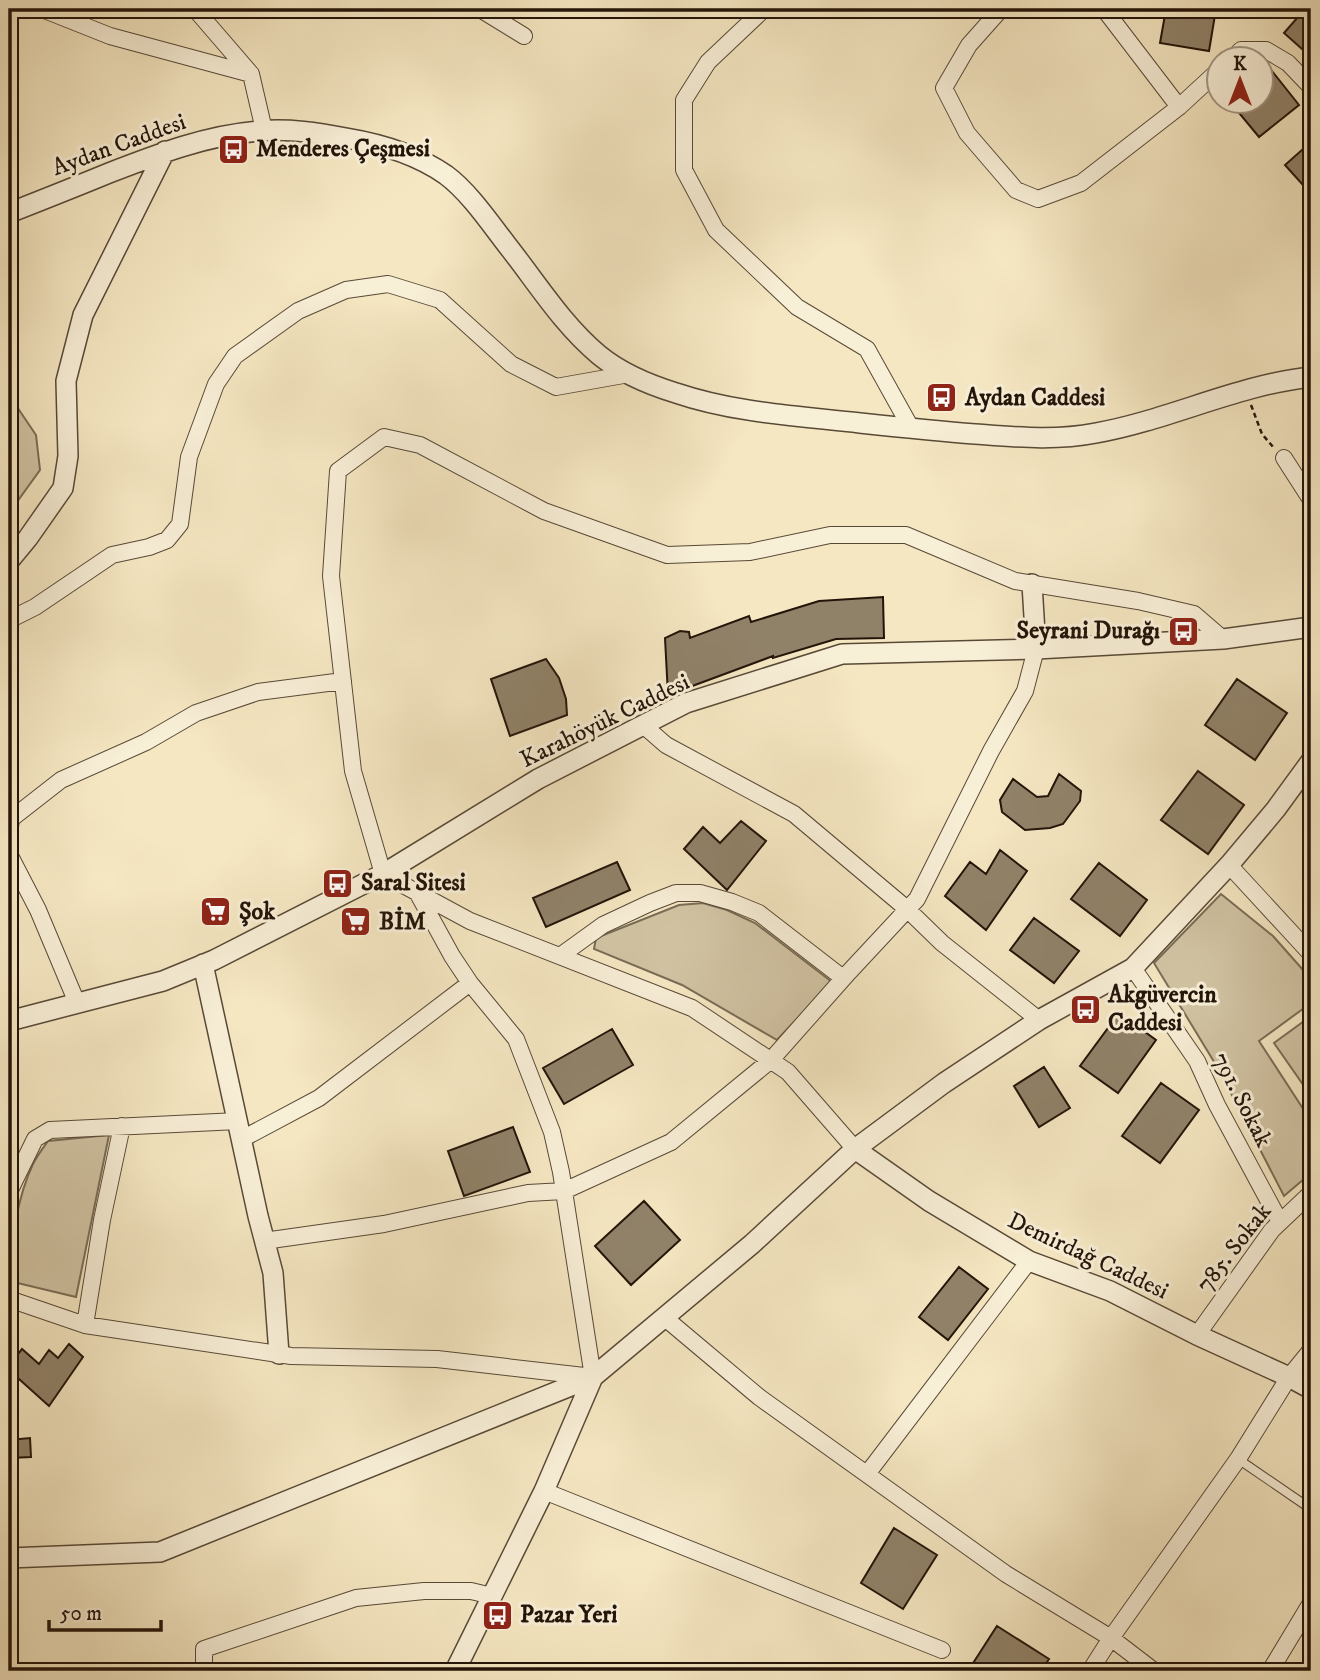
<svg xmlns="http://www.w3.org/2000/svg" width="1320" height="1680" font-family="'IM FELL DW Pica',serif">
<rect width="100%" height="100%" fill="#f5e7c2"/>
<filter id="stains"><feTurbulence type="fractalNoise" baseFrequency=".00286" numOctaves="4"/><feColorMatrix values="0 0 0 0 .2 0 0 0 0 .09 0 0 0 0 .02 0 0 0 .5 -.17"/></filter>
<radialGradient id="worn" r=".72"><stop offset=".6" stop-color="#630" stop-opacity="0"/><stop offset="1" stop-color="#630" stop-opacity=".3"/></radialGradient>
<path fill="#d1c3a3" stroke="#7a6c56" stroke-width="2" d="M9,395L36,435L40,470L9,513Z
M1221,894L1273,936L1311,979V1003L1259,1041L1311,1121V1173L1284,1196L1219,1070L1154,963Z
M703,903L727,910L755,923L832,982L777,1040L682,985L594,949L596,938L679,905Z
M1311,1016V1096L1274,1043Z
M109,1135L76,1297L9,1281C9,1248 18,1195 33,1164C37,1156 43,1148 48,1141Z"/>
<path fill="#908269" stroke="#231409" stroke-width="2" d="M1166,9H1216L1209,51L1160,43Z
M1305,9H1311V57L1284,33Z
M1268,66L1299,105L1259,137L1230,102H1261V72Z
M1311,142V194L1285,165Z
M883,597L884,638L836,639L773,658V656L668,695L665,638L680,631L689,632L690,638L749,616L751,622L819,601Z
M546,659L559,678L566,699L567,715L510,736L491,679Z
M1237,679L1287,713L1255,760L1205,725Z
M1198,771L1244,805L1208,854L1161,820Z
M1059,774L1081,791L1080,801L1063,824L1050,828L1025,830L1002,812L1000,800L1013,779L1037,797L1048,796Z
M741,821L766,841L727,890L684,849L703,827L720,843Z
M1000,850L1027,871L986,930L945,896L970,862L986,874Z
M617,862L630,890L546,927L533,898Z
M1099,863L1147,900L1120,936L1071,899Z
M1034,918L1079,951L1054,983L1010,950Z
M1119,1013L1156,1040L1118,1093L1080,1066Z
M612,1029L633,1065L564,1104L543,1068Z
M1044,1067L1070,1108L1039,1127L1014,1086Z
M1161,1083L1199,1110L1160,1163L1122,1136Z
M513,1127L530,1172L464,1196L448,1151Z
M644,1201L680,1240L631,1285L595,1246Z
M959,1267L988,1289L948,1340L919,1317Z
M69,1344L83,1357L49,1406L9,1370V1365L22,1349L39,1364L49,1350L58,1358Z
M30,1438L31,1457L9,1458V1440Z
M894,1528L937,1555L903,1609L861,1583Z
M997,1626L1049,1659L1041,1671H968Z"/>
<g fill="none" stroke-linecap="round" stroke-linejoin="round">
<defs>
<path id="service" d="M1238,1459L1311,1509"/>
<path id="minor" d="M42,9L110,36L251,74L264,130
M195,9L251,74
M480,9L524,36
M764,9L708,62L684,100V170L716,230L797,307L867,349L911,428
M1001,9L969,45L944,88L967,133L1016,190L1038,199L1081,183L1179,107L1218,71
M1104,9L1179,107
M1231,60L1241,50H1266L1288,63L1311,87
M1284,458L1311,500
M9,620L35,607L112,555L149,547L167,540L180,524L189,457L216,384L235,356L298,311L346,290L388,284L440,300L511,364L556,387L629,374
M643,725L666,745L794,814L907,909L942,943L1039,1020
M9,835L11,819L61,780L146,742L196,713L258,692L343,681
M9,854L38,910L77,1003
M1229,865L1311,954
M560,956L603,925L650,903L676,893H700L732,902L759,913L843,978
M1133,968L1197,1061L1217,1105L1280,1222
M242,1139L319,1098L470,983
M855,1149L788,1072L692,1008L470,921L383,874L353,771L331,576L338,471L384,437L420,445L544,511L667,555L750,552L830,535H906L1015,581L1138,601L1194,614L1223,639
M9,1192L35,1139L50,1130L238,1121
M264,1241L384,1224L528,1193L564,1191L671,1142L771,1060L849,972L917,899L991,751L1025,691L1036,649
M9,1299L85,1325L291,1356L437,1359L593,1377L561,1172L552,1132L516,1039L470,983L452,956L418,894
M665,1318L759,1397L1006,1574L1111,1638L1154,1671
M85,1325L102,1220L122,1126
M1197,1335L1272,1230L1311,1193
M867,1474L1029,1261
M544,1491L942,1650
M204,1671V1649L356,1598L424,1591H471L492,1596
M1090,1671L1111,1638L1238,1459L1289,1377L1311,1350
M1270,1671L1311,1603"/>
<path id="tertiary" d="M9,213C42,200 75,187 109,173C158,154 207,135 260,131C288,128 319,133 346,138C382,144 416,154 446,175C469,192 490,223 507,245C537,283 562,324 599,355C621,373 650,385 676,393C735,413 799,416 860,423C898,427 936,431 975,434C1016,437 1055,441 1096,433C1169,420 1237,385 1311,377
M9,561L28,538L63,488L68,456L66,381L83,315L165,151
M1032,584L1036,649
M203,964L258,1216L273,1273L279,1354
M9,1021L163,981L214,960L383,874L538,779L686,703L842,654L1036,649L1223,639L1311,627
M855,1149L929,1201L1029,1261L1110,1291L1197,1335L1289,1377L1311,1389
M9,1558L160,1552L593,1377L752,1244L855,1149L944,1083L1039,1020L1133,968L1229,865L1276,809L1311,761
M455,1671L544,1491L593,1377"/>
</defs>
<use href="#service" stroke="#584937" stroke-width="10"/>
<use href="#minor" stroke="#584937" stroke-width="18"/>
<use href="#tertiary" stroke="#584937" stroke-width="22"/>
<path stroke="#231409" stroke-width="2.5" stroke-dasharray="5 3.5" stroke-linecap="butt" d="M1251,405L1262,434L1274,448"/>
<use href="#service" stroke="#f8efd7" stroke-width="8"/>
<use href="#minor" stroke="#f8efd7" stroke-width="16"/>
<use href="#tertiary" stroke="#f8efd7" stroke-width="19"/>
</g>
<defs>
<symbol id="bus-square" viewBox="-11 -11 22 22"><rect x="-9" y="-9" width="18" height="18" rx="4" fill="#8f2418" stroke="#f8efd7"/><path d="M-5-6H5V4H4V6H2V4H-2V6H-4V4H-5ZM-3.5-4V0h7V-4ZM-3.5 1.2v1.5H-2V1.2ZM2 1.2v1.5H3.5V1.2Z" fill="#fff"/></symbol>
<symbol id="supermarket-square" viewBox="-11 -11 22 22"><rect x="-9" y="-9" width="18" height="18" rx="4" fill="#8f2418" stroke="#f8efd7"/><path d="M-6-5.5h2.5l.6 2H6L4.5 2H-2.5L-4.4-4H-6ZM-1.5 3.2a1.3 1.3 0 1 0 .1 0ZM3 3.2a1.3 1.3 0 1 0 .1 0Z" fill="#fff"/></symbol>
</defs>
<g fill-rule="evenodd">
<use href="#bus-square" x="216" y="132" width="35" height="35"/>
<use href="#bus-square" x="924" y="380" width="35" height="35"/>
<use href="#bus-square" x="1166" y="614" width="35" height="35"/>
<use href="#bus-square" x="320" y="866" width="35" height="35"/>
<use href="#supermarket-square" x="198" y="894" width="35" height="35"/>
<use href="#supermarket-square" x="338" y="904" width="35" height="35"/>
<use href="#bus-square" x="1068" y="992" width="35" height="35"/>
<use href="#bus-square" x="480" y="1598" width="35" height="35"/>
</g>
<g text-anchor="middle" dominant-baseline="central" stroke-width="6" stroke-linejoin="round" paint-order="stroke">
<g font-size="24" fill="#231409" stroke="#f8efd7">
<text transform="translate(119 145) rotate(-20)">Aydan Caddesi</text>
<text transform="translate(605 721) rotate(-26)">Karahöyük Caddesi</text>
<text transform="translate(1242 1100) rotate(63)">791. Sokak</text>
<text transform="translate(1234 1248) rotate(-52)">785. Sokak</text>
<text transform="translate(1088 1256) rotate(25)">Demirdağ Caddesi</text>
</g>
<g font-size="24" font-weight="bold" fill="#231409" stroke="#f8efd7" text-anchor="start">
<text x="256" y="149">Menderes Çeşmesi</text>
<text x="965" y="398">Aydan Caddesi</text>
<text x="1160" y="631" text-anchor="end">Seyrani Durağı</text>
<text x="361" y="883">Saral Sitesi</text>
<text x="239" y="912">Şok</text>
<text x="379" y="922">BİM</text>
<text x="1108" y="995">Akgüvercin<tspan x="1108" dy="28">Caddesi</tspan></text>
<text x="520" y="1615">Pazar Yeri</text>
</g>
</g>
<rect width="1320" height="1680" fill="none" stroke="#f5e7c2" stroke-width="35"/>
<rect x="10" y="10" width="1299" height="1659" fill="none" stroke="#231409" stroke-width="3.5"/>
<rect x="18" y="18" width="1285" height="1645" fill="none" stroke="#231409" stroke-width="2"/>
<g transform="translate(1240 80)"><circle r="33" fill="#f8efd7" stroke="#a39785" stroke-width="2"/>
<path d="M0-5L12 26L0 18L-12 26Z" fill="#8f2418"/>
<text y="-10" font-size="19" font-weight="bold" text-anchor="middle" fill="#231409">K</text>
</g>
<path d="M49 1620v10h112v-10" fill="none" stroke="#231409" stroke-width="3.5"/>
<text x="60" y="1620" font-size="21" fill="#231409" stroke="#f8efd7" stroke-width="5" paint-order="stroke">50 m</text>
<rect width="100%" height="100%" filter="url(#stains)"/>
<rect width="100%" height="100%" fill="url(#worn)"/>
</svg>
